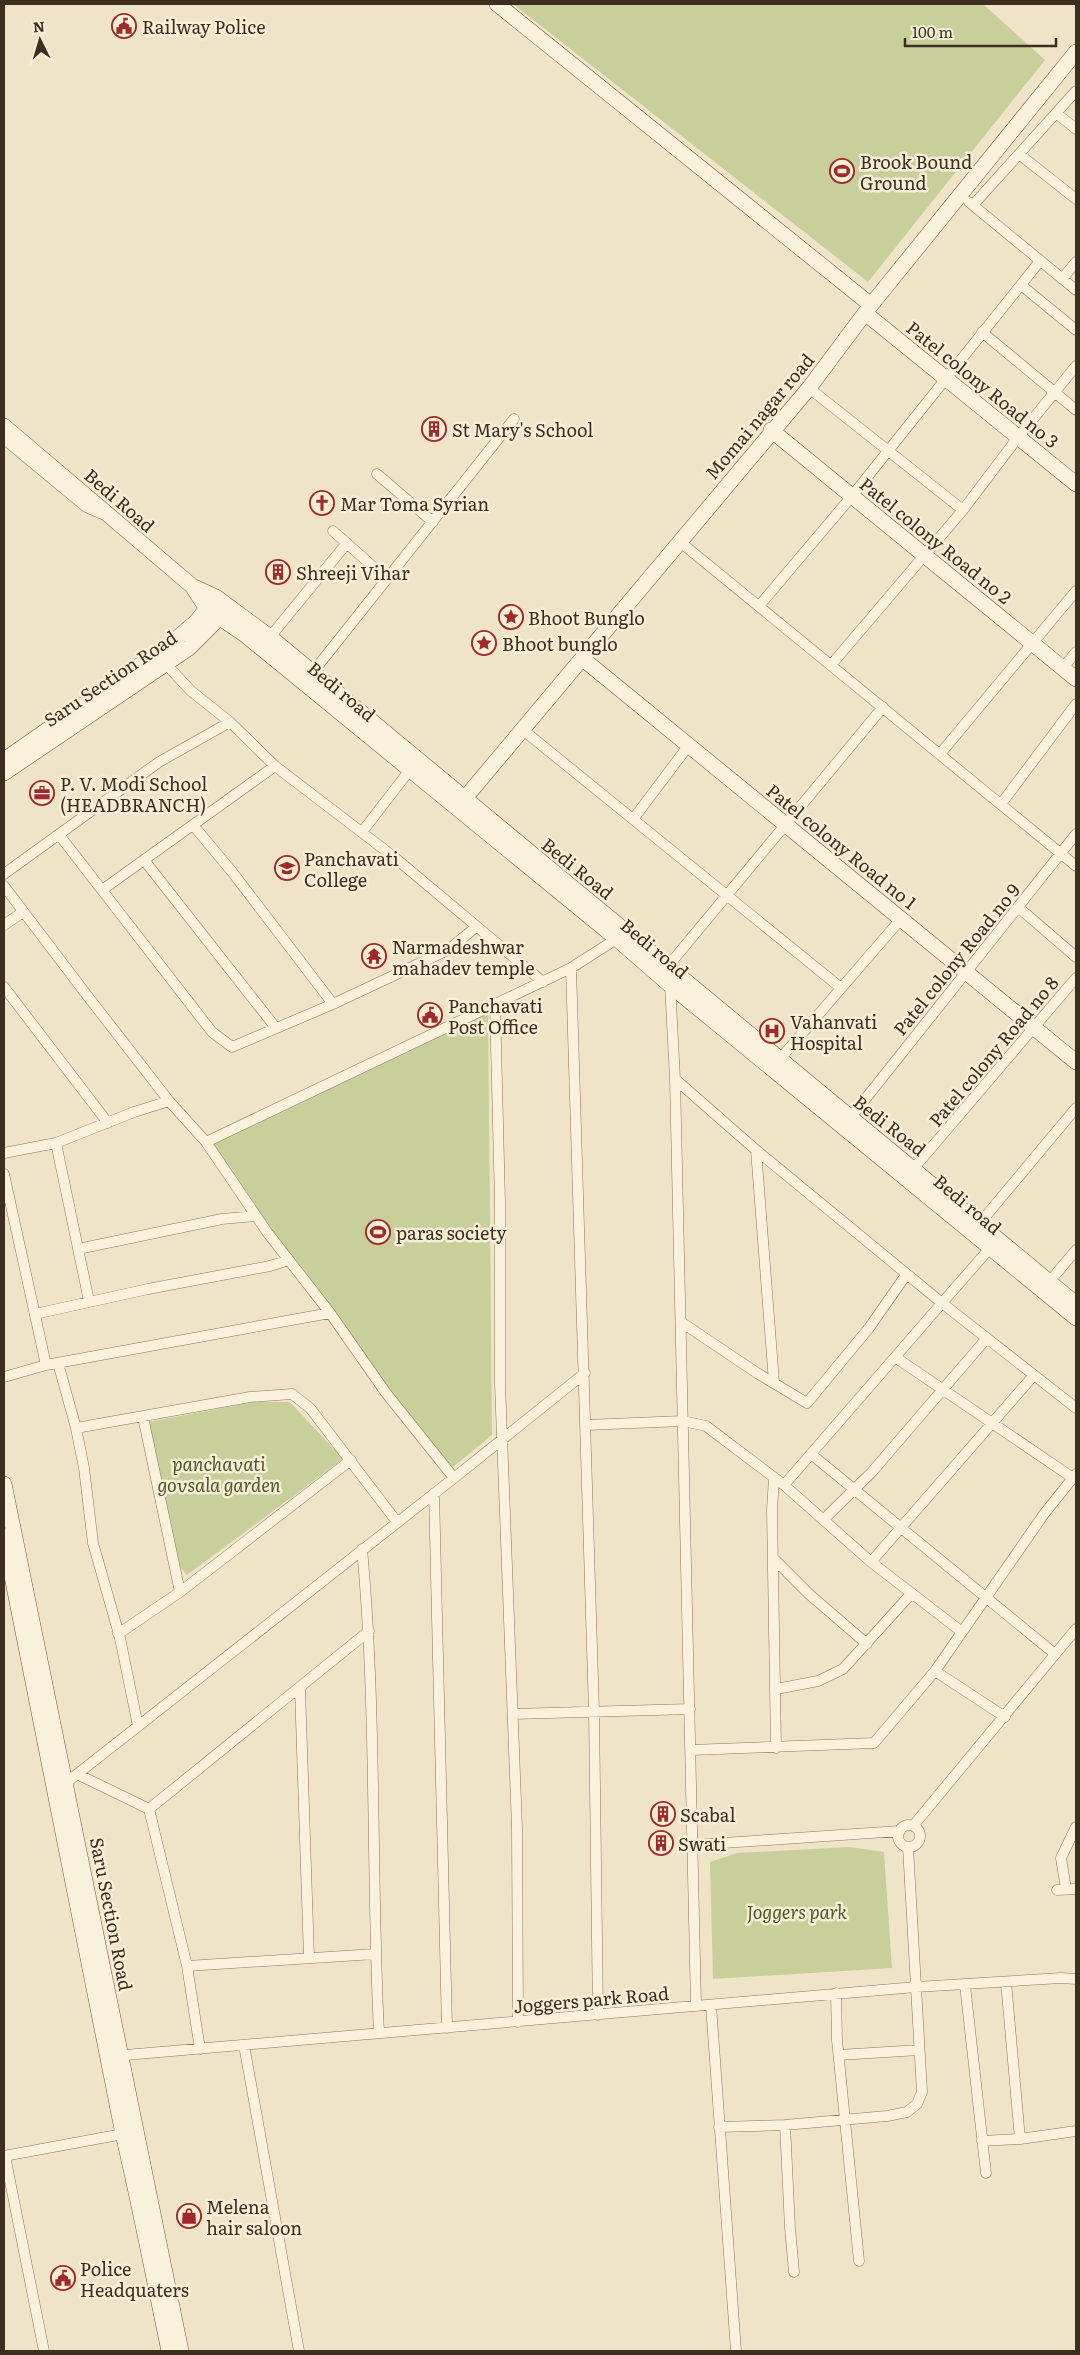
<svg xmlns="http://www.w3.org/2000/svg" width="1080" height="2355" font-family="Literata,serif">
<rect width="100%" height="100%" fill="#f0e4c8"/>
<path fill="#c9cf9b" d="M513,4H983L1045,60L868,282Z
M488,1009L492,1435L453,1467L445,1463L285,1253L246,1211L211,1143Z
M254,1402H290L343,1459L187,1575C150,1537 154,1472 148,1422Z
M849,1847L884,1852L892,1968L713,1979L710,1862L737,1853Z"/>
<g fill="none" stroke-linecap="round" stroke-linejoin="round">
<defs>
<path id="street" d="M1056,113L1076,129
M1019,154L1076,199
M969,202L1076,290
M973,205L1076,91
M1062,279L1076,262
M1021,285L1076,330
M982,332L1076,410
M809,388L963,510
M4,439L86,507L102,514
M377,474L433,522
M333,531L387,579
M679,541L1076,866
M759,606L852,496L1040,261
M270,637L347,543
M165,663L191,691L230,722L275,766L394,857L543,982
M831,665L963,510L1019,436L1076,366
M1063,668L1076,652
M313,672L514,419
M523,730L841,988
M940,754L1076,591
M1001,804L1076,704
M634,818L689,745
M193,825L233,873L333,1004
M362,832L409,771
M60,836L212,1032L232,1047L333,1004L448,950L476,927
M144,860L276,1028
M4,874L159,762L230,722
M4,886L86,994L169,1101L206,1142L267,1232L330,1313L386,1393L454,1478
M102,890L275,766
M1018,907L1076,957
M4,925L23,912
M571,968L594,1712L598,2015
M4,987L108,1123
M495,1006L500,1202V1384L517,1828L518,2022
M780,1059L901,919
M675,1079L756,1150L942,1303L784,1485
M847,1122L1076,834
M206,1142L571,968L621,936
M56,1143L89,1301
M756,1150L774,1382
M4,1153L56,1143L134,1112L169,1101
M914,1168L1076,978
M4,1174L46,1365
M980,1223L1076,1108
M990,1248L942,1303L1076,1408
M78,1249L222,1219L256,1216
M1050,1281L1076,1250
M35,1314L148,1289L270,1266L289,1260
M681,1322L757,1373L807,1403L869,1328L906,1275
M895,1357L1073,1478
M58,1363L76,1428L84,1468L93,1543L120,1638L138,1726
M4,1377L46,1365L330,1313
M143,1417L180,1592
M586,1425L683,1421L706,1426L784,1485L871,1562L962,1632
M76,1428L250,1397L292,1394L310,1408L397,1522
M811,1454L1055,1654
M774,1478L772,1510L776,1748
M434,1493L447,2028
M824,1519L871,1473L987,1338
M362,1549C377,1710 371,1872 379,2033
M773,1558L809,1594L867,1644
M871,1562L1034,1375
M118,1634L180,1592L351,1460
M935,1671L1005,1717
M300,1689L309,1958
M776,1689L818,1681L843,1669L911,1594
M513,1714L690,1709
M691,1750L874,1743L935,1671L1044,1514L1076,1474
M77,1774L149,1809
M62,1786L454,1478L585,1373
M898 1836a11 11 0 1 1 22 0a11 11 0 1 1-22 0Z
M913,1826L1076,1629
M694,1845L900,1831
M1066,1889L1061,1858L1076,1827
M1057,1890L1076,1889
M187,1966L375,1954
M1006,1982L1020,2139
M965,1985L986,2173
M836,1993L837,2040L859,2261
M711,2005L736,2351
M696,2006L675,1079L669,965L883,707
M244,2045L299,2351
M200,2049L187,1966L149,1809L369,1631
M839,2055L919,2050
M114,2056L916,1987L1061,1978L1076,1979
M785,2125L790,2228L794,2272
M719,2127L785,2125L887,2116L907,2112L917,2104L922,2092L908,1847
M982,2141L1020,2139L1076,2131
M4,2156L123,2134
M5,2156L44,2351"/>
<path id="secondary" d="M497,4L871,305
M865,313L1076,484
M4,426L192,586L207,609L244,634L617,939L671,986L1076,1318
M771,430L1076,679
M192,586L216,597L270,637L1076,1304
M583,659L1076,1062
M4,760L169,645L196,622L212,602
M4,773L189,648L225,612
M465,798L809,388L871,305L1076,52
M4,1484L181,2351
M4,1536L123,2134C140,2206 154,2279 169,2351"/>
</defs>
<use href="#street" stroke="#8d765c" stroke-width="11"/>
<use href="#secondary" stroke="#6f573f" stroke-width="16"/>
<use href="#street" stroke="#faf1dc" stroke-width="10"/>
<use href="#secondary" stroke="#faf1dc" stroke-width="15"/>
</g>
<defs>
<symbol id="civic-ring" viewBox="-11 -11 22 22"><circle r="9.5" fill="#f7eed8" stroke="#9e2a2b" stroke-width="1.5"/><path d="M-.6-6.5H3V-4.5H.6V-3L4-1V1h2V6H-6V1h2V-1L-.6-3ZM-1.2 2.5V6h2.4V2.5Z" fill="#9e2a2b"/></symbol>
<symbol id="stadium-ring" viewBox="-11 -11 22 22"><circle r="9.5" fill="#f7eed8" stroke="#9e2a2b" stroke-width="1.5"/><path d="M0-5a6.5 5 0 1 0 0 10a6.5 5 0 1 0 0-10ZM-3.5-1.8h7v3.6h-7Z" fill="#9e2a2b"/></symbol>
<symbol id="building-ring" viewBox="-11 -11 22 22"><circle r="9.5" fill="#f7eed8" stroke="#9e2a2b" stroke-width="1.5"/><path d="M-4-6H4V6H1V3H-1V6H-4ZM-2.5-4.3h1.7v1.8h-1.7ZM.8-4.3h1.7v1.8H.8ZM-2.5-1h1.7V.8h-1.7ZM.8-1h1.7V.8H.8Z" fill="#9e2a2b"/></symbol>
<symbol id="church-ring" viewBox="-11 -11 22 22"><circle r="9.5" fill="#f7eed8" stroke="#9e2a2b" stroke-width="1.5"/><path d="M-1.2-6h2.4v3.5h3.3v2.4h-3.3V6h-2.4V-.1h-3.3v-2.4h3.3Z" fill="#9e2a2b"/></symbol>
<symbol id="sight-ring" viewBox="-11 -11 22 22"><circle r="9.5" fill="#f7eed8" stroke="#9e2a2b" stroke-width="1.5"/><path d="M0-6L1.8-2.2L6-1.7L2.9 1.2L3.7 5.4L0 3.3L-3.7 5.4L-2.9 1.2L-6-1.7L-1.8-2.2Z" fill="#9e2a2b"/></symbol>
<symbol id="office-ring" viewBox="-11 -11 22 22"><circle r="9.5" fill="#f7eed8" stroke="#9e2a2b" stroke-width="1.5"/><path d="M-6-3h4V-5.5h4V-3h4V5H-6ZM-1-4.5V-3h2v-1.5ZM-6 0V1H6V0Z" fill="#9e2a2b"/></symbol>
<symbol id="university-ring" viewBox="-11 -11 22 22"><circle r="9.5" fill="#f7eed8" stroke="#9e2a2b" stroke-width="1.5"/><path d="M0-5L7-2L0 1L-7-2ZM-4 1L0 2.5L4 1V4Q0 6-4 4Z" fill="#9e2a2b"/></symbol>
<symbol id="temple-ring" viewBox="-11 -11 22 22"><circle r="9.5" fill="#f7eed8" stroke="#9e2a2b" stroke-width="1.5"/><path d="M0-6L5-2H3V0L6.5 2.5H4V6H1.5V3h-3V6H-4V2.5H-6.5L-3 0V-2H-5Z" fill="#9e2a2b"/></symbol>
<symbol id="hospital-ring" viewBox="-11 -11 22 22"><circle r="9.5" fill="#f7eed8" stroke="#9e2a2b" stroke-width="1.5"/><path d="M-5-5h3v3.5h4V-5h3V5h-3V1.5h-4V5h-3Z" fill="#9e2a2b"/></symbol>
<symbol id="shop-ring" viewBox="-11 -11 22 22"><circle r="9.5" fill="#f7eed8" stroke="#9e2a2b" stroke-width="1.5"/><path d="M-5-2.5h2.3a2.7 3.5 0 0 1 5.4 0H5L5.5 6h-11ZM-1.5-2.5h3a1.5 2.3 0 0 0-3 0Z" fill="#9e2a2b"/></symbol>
</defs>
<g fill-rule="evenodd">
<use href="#civic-ring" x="110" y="12" width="28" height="28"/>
<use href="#stadium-ring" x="828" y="157" width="28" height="28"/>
<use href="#building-ring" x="420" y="415" width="28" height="28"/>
<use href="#church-ring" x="308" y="489" width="28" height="28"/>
<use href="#building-ring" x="264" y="558" width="28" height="28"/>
<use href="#sight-ring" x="497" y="603" width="28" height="28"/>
<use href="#sight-ring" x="470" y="629" width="28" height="28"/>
<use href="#office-ring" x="28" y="779" width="28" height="28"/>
<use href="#university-ring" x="273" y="854" width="28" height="28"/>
<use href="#temple-ring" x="360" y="942" width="28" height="28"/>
<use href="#civic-ring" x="416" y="1001" width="28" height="28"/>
<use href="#hospital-ring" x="758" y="1017" width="28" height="28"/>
<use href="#stadium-ring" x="364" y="1218" width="28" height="28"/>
<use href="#building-ring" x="649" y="1800" width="28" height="28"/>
<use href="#building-ring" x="647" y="1829" width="28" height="28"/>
<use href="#shop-ring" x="175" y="2202" width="28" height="28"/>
<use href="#civic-ring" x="49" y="2264" width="28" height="28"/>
</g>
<g text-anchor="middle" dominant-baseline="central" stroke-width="5" stroke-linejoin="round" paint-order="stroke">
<g font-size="18" fill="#3d2e20" stroke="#f7eed8" text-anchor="start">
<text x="142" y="26">Railway Police</text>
<text x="860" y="161">Brook Bound<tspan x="860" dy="21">Ground</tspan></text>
<text x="452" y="429">St Mary's School</text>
<text x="340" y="503">Mar Toma Syrian</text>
<text x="296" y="572">Shreeji Vihar</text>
<text x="528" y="617">Bhoot Bunglo</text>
<text x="502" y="643">Bhoot bunglo</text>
<text x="60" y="783">P. V. Modi School<tspan x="60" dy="21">(HEADBRANCH)</tspan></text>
<text x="304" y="858">Panchavati<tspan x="304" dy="21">College</tspan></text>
<text x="392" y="946">Narmadeshwar<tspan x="392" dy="21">mahadev temple</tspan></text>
<text x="448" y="1005">Panchavati<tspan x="448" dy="21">Post Office</tspan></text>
<text x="790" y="1021">Vahanvati<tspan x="790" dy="21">Hospital</tspan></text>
<text x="396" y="1232">paras society</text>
<text x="680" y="1814">Scabal</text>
<text x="678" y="1843">Swati</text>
<text x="206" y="2206">Melena<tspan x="206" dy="21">hair saloon</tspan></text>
<text x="80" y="2268">Police<tspan x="80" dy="21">Headquaters</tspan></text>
</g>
<g font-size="18" fill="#3d2e20" stroke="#f7eed8">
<text transform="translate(983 384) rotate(39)">Patel colony Road no 3</text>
<text transform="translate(759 416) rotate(-50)">Momai nagar road</text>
<text transform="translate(120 500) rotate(41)">Bedi Road</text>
<text transform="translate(936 540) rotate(39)">Patel colony Road no 2</text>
<text transform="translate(110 678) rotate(-34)">Saru Section Road</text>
<text transform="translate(342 691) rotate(40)">Bedi road</text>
<text transform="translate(842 846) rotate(39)">Patel colony Road no 1</text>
<text transform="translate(578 868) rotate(39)">Bedi Road</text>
<text transform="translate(655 948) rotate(40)">Bedi road</text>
<text transform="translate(956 959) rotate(-51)">Patel colony Road no 9</text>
<text transform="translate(993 1051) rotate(-50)">Patel colony Road no 8</text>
<text transform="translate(890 1125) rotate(38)">Bedi Road</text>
<text transform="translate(968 1204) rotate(40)">Bedi road</text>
<text transform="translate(112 1914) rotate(79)">Saru Section Road</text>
<text transform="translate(591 1999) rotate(-5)">Joggers park Road</text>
</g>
<g font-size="18" font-style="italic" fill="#4d5a26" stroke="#f7eed8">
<text x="219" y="1463">panchavati<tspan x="219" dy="21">govsala garden</tspan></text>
<text x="797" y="1911">Joggers park</text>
</g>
</g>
<rect width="1080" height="2355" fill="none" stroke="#3d2e20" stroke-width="10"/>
<g transform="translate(40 40) rotate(355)" stroke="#f7eed8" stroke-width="4" paint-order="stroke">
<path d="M0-4L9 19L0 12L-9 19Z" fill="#3d2e20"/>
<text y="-8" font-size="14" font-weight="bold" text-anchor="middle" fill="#3d2e20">N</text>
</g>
<path d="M905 38v8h151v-8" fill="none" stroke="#3d2e20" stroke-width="2.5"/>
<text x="912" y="38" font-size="15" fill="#3d2e20" stroke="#f7eed8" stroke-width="4" paint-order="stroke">100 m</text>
</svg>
